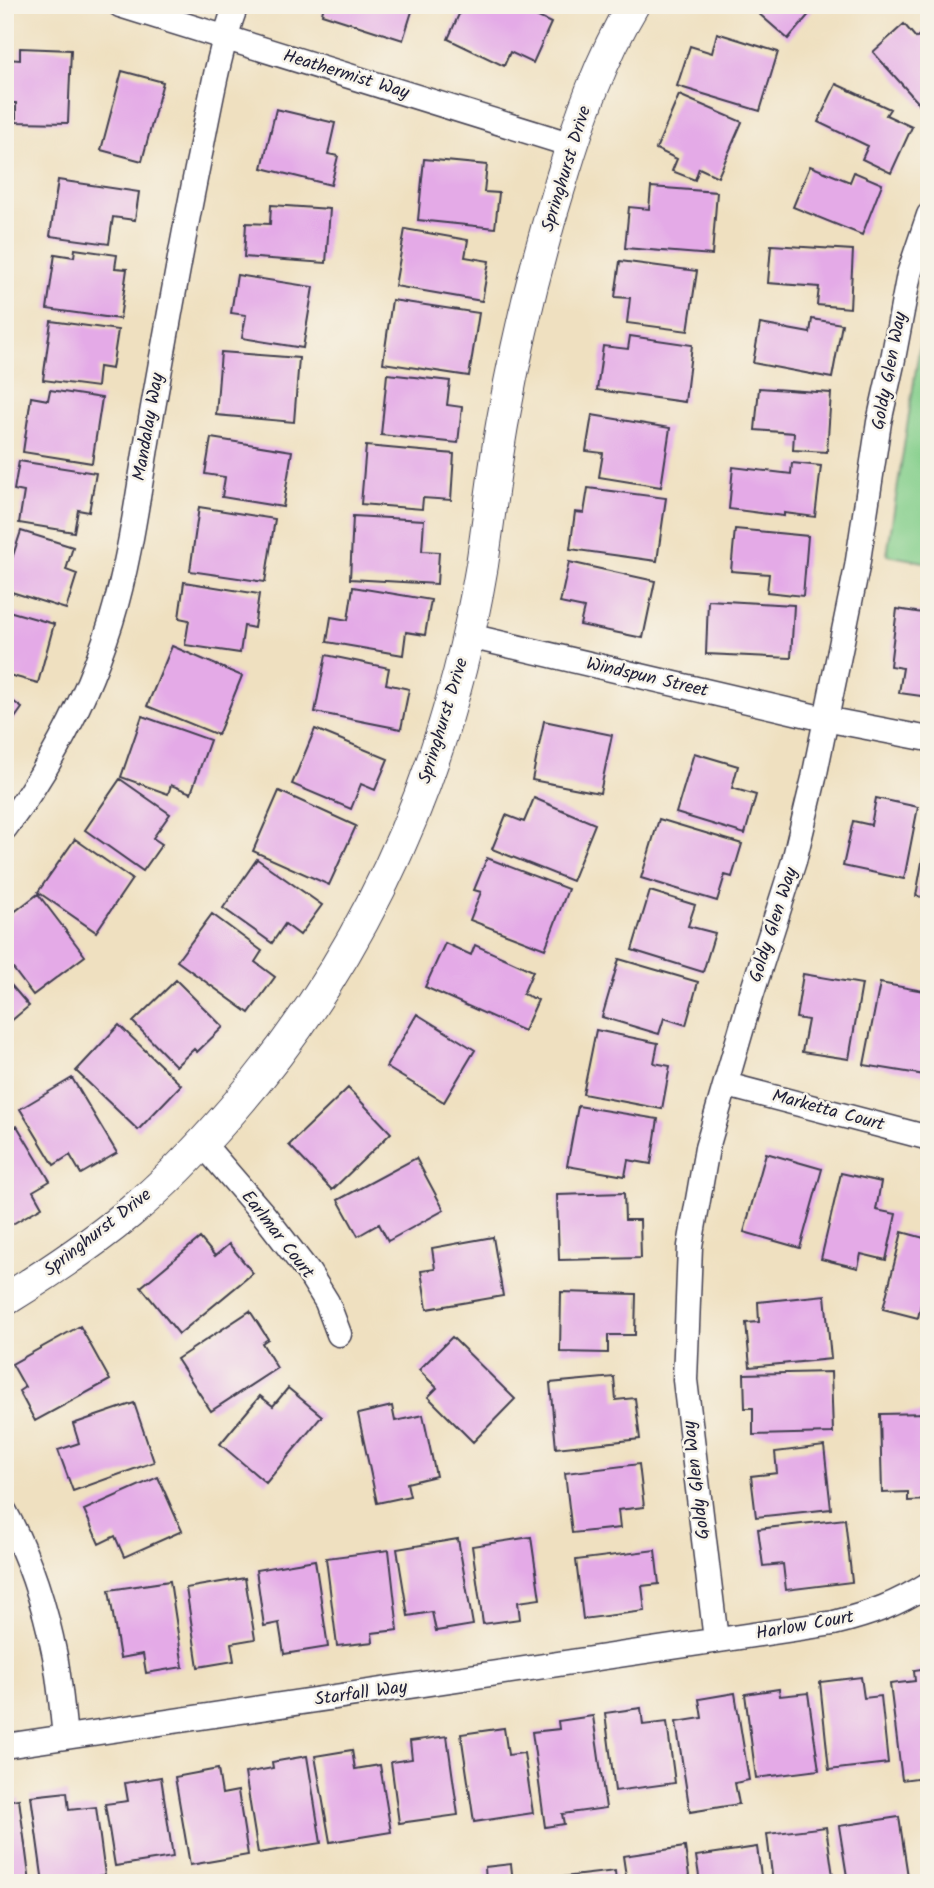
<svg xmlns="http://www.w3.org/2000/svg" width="934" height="1888" font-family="Kalam,sans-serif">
<rect width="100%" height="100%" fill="#f7f3e8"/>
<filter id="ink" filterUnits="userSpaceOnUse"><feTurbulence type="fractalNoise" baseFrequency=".0143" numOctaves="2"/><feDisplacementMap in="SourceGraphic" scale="14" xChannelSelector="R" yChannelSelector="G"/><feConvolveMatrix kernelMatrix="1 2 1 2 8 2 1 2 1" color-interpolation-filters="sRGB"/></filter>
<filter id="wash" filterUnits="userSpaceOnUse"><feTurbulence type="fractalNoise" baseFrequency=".00686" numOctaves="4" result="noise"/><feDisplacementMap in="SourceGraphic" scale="28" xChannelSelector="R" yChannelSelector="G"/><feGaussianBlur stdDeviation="1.57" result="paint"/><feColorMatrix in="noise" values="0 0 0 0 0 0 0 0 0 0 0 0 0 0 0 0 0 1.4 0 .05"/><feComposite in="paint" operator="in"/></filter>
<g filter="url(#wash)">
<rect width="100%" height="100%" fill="#efe0c0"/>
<path fill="#85cf8c" stroke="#547864" stroke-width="2" d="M929,304V563L887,555L921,337Z"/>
<g id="blocks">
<path fill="#e4aae7" d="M324,5H414L403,40L322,14Z
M463,5H513L551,23L533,63L510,52L504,66L448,39Z
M749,5H817L788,39Z
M904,24L916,38L929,26V103L923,108L873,52Z
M717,33L778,52L760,111L677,86L690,46L712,53Z
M20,48L71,50L68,123L16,122V103H5L6,59L20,60Z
M122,71L163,82L142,161L101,150Z
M836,84L890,109L886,115L912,127L891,173L862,159L868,146L818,122Z
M679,95L742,122L718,177L699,168L695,180L672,171L677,159L656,149Z
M276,109L335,123L328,154L338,156L331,185L262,168Z
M424,159L487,165L484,192L499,193L495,228L418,220Z
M810,166L850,182L854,172L882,184L862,235L793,207Z
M58,180L139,192L135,220L113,217L109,244L50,236Z
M651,187L717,192L712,255L625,248L629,207L649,209Z
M271,205L330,209L326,263L244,257L246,223L270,224Z
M405,229L468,240L465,257L489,261L482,301L395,286Z
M771,245L853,250L850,308L817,305L819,287L768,283Z
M75,249L117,255L115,268L127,269L120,319L47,309L55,254L74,257Z
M620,261L697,271L688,331L627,323L630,298L615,297Z
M237,275L313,287L303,348L242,338L246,315L231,313Z
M392,300L479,313L469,376L383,363Z
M812,319L842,324L832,378L753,363L760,324L810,333Z
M51,321L118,330L112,369L99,367L97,387L43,380Z
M630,336L692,345L685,402L597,390L603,346L628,349Z
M221,352L299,358L294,422L216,415Z
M387,374L450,381L447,405L462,407L458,443L381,435Z
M759,388L831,393L827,452L793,450L794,433L755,430Z
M50,390L102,398L92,463L23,452L31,397L48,400Z
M592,415L670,428L661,487L599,477L603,453L586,451Z
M211,438L292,451L283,507L222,497L225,477L205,474Z
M366,446L454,454L451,500L423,498L422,509L361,504Z
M19,461L96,473L89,512L78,510L74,532L19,523L24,492L14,490Z
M792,463L821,466L815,517L784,513V516L729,509L733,467L791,474Z
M588,488L666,498L657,561L570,549L575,512L584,513Z
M199,507L275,519L265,582L190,571Z
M353,516L424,520L422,551L439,552L437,584L350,579Z
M735,529L808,536L803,596L767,592L769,574L731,571Z
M21,531L73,547L66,570L77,574L66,609L5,590V580Z
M569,562L655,581L643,638L580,625L584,608L560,603Z
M184,582L259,594L254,628L244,626L240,653L185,645L189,620L179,618Z
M353,587L431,600L425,635L406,632L403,655L327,642L331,617L348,620Z
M708,600L794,605L791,658L706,654Z
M897,609L929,614V697L899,693L903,668L890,666Z
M5,610L54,624L38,683L5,674Z
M172,646L242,676L218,735L147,706Z
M326,655L389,668L386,684L409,689L401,729L315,712Z
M5,695L22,708L5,732Z
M142,716L210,740L191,793L171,785L168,794L121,777Z
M544,721L612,735L600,793L532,780Z
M315,729L388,759L375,790L361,784L351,809L292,784Z
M694,753L738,766L732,788L756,795L745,834L676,813Z
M120,779L170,814L153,838L162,844L143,871L85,830Z
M279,791L356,826L329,885L253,851Z
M534,798L595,824L572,881L492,849L506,815L524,822Z
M876,798L918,807L904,879L843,866L853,821L871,825Z
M659,819L742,844L732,877L725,875L717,901L641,878Z
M927,834H929V898L916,896Z
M75,839L132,879L96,932L38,892Z
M487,858L568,889L545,949L470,920L481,892L474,890Z
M257,859L322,905L300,935L285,924L272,943L223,908Z
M650,891L695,905L688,926L715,933L703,972L632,950Z
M38,894L85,956L33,995L5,958V919Z
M212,914L262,951L255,962L275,977L249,1013L177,961Z
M445,943L471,955L475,945L533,971L523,994L538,1000L524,1031L425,987Z
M619,959L698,982L686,1025L664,1018L659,1034L602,1017Z
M803,974L862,984L849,1059L802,1052L808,1020L796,1018Z
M5,978L29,1006L5,1026Z
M176,980L223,1027L197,1052L194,1049L176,1066L133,1022Z
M880,983L929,992V1056L925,1075L864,1065Z
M417,1014L475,1050L444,1102L386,1067Z
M119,1025L181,1085L138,1130L76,1071Z
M596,1030L658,1043L654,1063L670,1066L662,1109L583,1094Z
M72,1078L117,1153L81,1174L70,1155L54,1165L20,1109Z
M348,1088L391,1133L332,1190L289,1145Z
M578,1106L658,1119L651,1164L628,1160L625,1176L567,1166Z
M17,1126L50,1181L33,1191L42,1207L9,1226L5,1220V1133Z
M766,1153L822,1169L800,1248L744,1232Z
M416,1158L444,1210L388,1241L379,1224L358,1236L338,1200Z
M841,1173L881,1182L876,1210L896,1214L886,1260L861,1254L858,1268L821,1259Z
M624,1193L625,1220H640L641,1258L559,1260L557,1195Z
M928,1222L929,1306L921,1304L918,1318L883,1309L902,1232L924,1238Z
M493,1237L503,1296L427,1309L421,1271L435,1269L432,1248Z
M200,1238L215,1256L229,1244L253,1273L179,1334L141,1287Z
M561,1292L636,1294L635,1335H608V1353L560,1352Z
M825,1295L831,1359L750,1367L746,1323L759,1322L758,1302Z
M250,1311L268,1339L262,1343L277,1368L211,1411L177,1359Z
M80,1326L110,1380L35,1421L19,1391L25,1387L12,1364Z
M452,1337L515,1399L473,1442L428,1397L437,1388L419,1370Z
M831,1372L833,1433L753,1435V1408H745L744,1374Z
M614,1377L616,1400L635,1398L640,1439L556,1448L550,1383Z
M288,1388L322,1416L266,1483L220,1444L260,1396L273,1406Z
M134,1403L154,1462L73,1491L58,1450L79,1443L73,1424Z
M392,1406L395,1421L423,1415L436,1476L407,1483L410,1496L377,1503L358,1414Z
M929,1413V1500L908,1501V1492L882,1493L880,1414Z
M824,1446L831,1509L756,1517L751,1476L777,1473L775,1452Z
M639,1464L644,1507L618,1510L620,1528L572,1533L565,1473Z
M158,1477L182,1531L124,1557L115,1536L99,1544L84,1510Z
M845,1519L852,1582L786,1590L783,1564L763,1566L758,1529Z
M531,1537L540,1599L518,1602L520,1619L483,1624L472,1546Z
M458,1539L473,1625L436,1631L432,1612L408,1616L397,1549Z
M389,1550L398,1630L372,1633L373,1642L337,1646L326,1558Z
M655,1550L659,1584L642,1586L645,1611L583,1619L576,1560Z
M315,1560L328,1647L284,1654L279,1623L264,1626L256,1570Z
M245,1578L255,1639L231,1643L234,1661L198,1667L186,1588Z
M170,1581L183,1667L146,1673L143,1654L120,1658L109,1590Z
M929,1668V1755L923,1756L925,1777L902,1780L890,1684L915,1681L914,1670Z
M861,1677L864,1698L881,1696L888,1763L829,1770L820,1682Z
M779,1689L780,1696L808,1693L819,1770L756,1778L745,1694Z
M735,1693L749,1780L735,1783L739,1804L690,1812L676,1722L702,1718L699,1699Z
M641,1708L643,1725L667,1722L675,1783L615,1791L605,1713Z
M593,1716L606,1808L562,1814L564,1824L545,1827L532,1732L559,1729L558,1721Z
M504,1728L508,1755L524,1753L533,1813L474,1822L461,1734Z
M447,1736L458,1815L399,1823L391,1762L412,1759L410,1741Z
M352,1750L355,1769L380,1765L391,1832L330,1842L315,1756Z
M307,1756L321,1843L258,1853L245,1773L273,1768L272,1762Z
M218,1769L222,1794L238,1791L248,1855L190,1865L175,1777Z
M161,1777L173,1857L115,1866L105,1804L128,1801L125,1783Z
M67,1792L69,1810L96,1807L105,1875L43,1883L31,1796Z
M19,1799L30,1883H5V1801Z
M899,1817L909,1883H848L839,1826Z
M826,1827L834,1883H773L767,1834Z
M685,1847L690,1883H627L623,1856Z
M757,1847L762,1883H700L696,1856Z
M511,1864L513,1883H486L485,1867Z
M615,1871L616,1883H555V1878Z"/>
</g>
</g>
<g filter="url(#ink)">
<use href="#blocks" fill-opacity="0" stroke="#413e4f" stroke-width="2"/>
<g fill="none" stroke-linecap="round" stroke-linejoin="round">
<defs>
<path id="minor" d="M120,5L572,145
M469,636L825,719L929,739
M5,828C53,764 87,698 111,622C130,560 138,494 149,430C165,341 180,253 198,164C209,111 217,56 236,5
M727,1085L929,1138
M203,1144L264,1215L309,1273L327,1302L339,1334
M5,1512C29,1556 45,1606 55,1656C60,1683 62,1710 65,1737
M716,1640L685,1380L690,1246L707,1148L751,996L794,861L814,778L857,567L879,422L892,364L909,274L929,215
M5,1746L834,1623C873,1613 895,1605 929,1584"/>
<path id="tertiary" d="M5,1300C47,1274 89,1246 128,1214C166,1183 201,1146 233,1109C369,952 448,769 482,565C489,518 494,471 502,425C517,341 537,258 562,178C580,118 601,58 633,5"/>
</defs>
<use href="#minor" stroke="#413e4f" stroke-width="27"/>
<use href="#tertiary" stroke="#413e4f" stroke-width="34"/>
<use href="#minor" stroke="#fff" stroke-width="24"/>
<use href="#tertiary" stroke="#fff" stroke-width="32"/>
</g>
</g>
<g text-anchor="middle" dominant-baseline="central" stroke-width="5" stroke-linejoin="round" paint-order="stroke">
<g font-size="18" fill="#22223b" stroke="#f7f3e8">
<text transform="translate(346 75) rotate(17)">Heathermist Way</text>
<text transform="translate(567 169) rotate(-73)">Springhurst Drive</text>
<text transform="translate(890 371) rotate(-79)">Goldy Glen Way</text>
<text transform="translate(149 427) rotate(-80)">Mandalay Way</text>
<text transform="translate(647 678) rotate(13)">Windspun Street</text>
<text transform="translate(444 721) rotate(-73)">Springhurst Drive</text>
<text transform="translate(774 925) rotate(-72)">Goldy Glen Way</text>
<text transform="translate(828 1111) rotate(15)">Marketta Court</text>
<text transform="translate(98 1233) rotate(-38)">Springhurst Drive</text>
<text transform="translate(277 1235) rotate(52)">Earlmar Court</text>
<text transform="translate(697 1480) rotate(-97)">Goldy Glen Way</text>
<text transform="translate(805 1626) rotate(-10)">Harlow Court</text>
<text transform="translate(361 1694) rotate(-8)">Starfall Way</text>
</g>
</g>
<rect width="934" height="1888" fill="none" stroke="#f7f3e8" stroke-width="28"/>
</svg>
